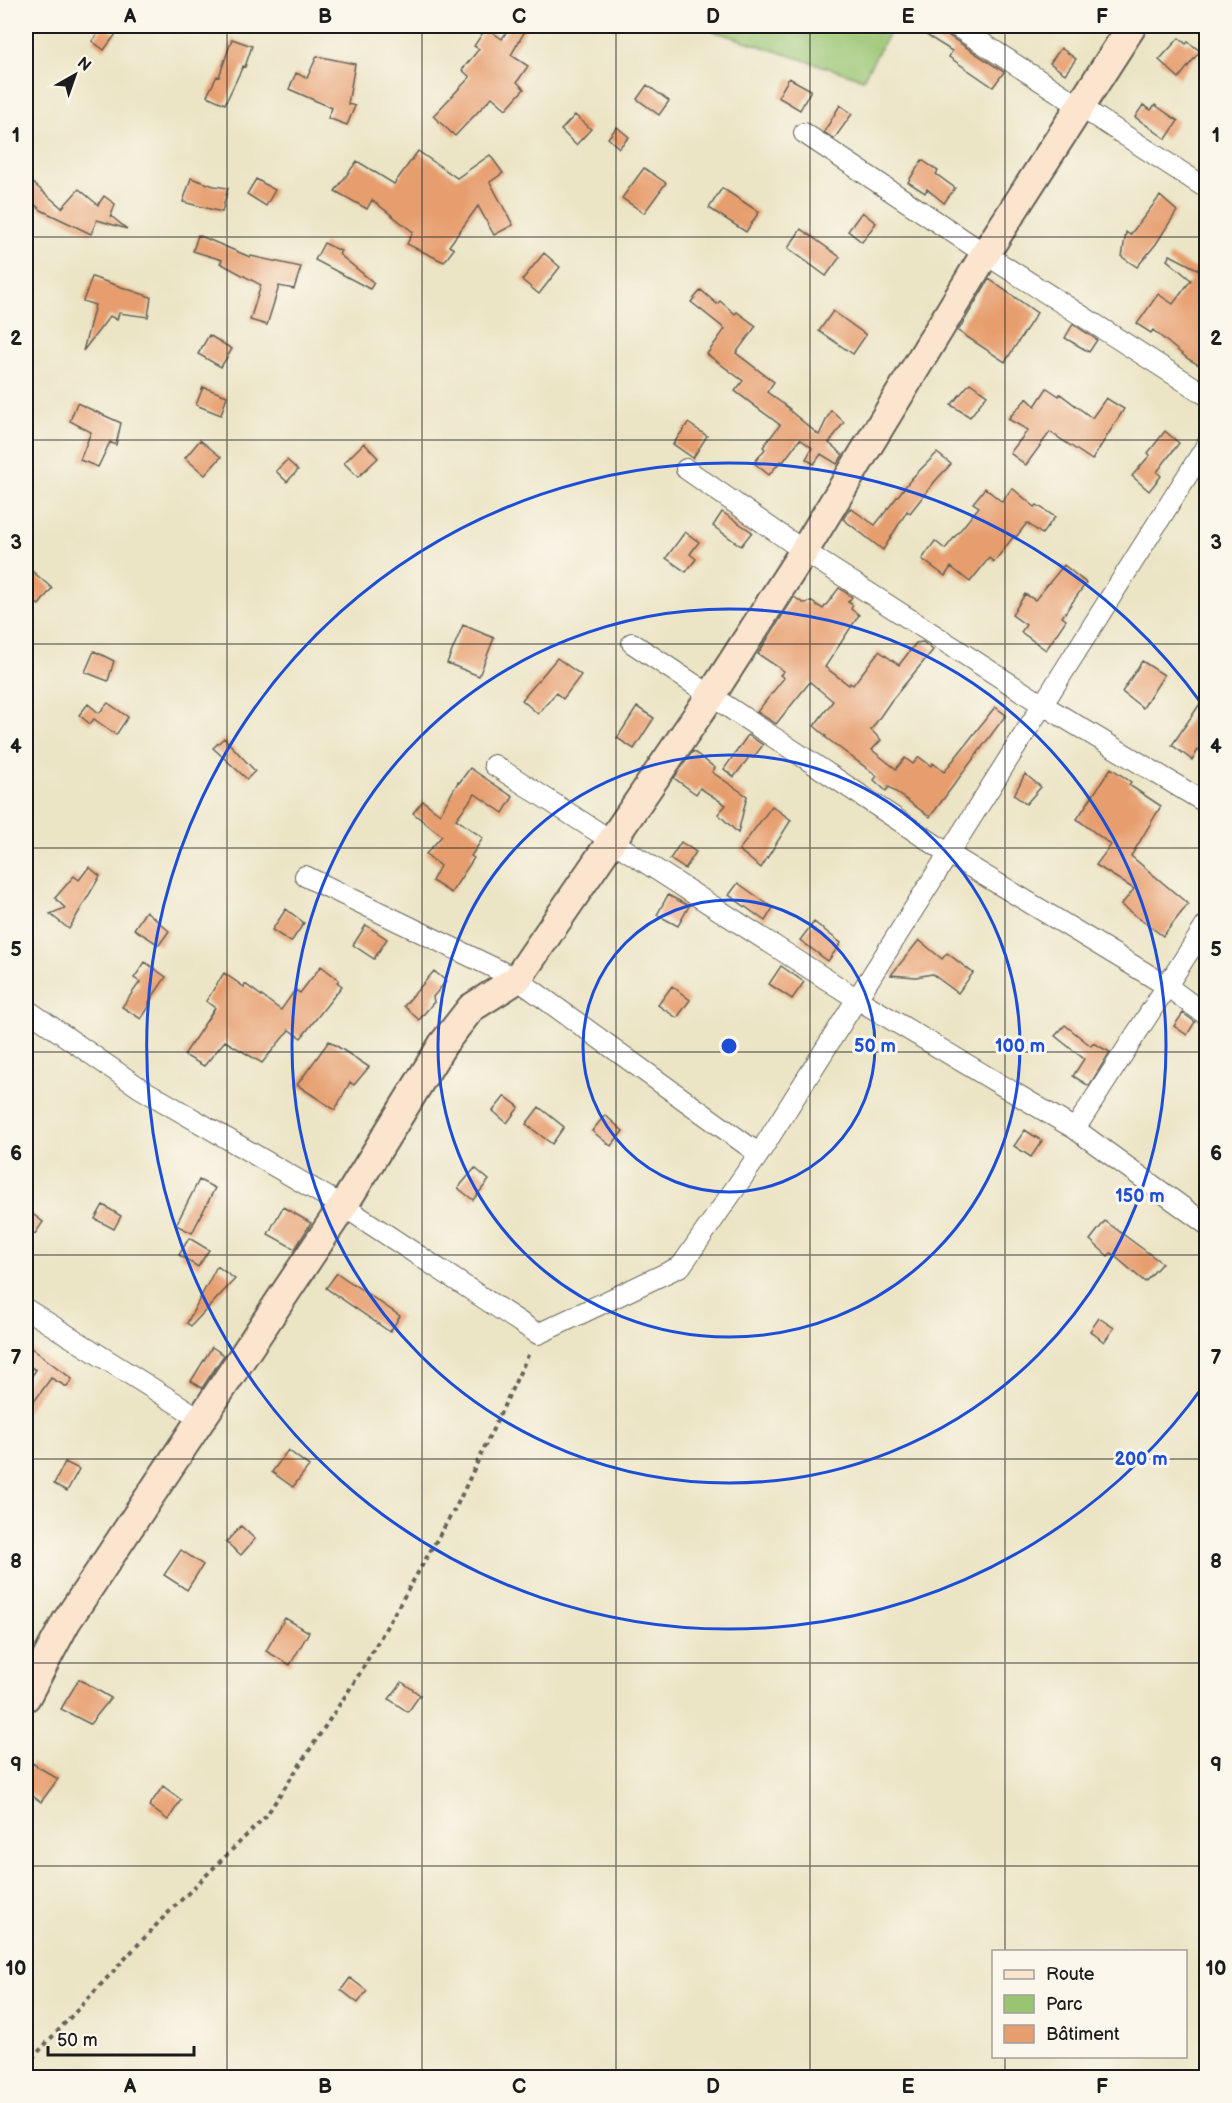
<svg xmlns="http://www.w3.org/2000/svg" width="1232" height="2103" font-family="'Balsamiq Sans',sans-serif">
<rect width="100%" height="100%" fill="#fbf7ec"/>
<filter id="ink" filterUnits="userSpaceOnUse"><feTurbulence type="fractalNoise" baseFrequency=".0167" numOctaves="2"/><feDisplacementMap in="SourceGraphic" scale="12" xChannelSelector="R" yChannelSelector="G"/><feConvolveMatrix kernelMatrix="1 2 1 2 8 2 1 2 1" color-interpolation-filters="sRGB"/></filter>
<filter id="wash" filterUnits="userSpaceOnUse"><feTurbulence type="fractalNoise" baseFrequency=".008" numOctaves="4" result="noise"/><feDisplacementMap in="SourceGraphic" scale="24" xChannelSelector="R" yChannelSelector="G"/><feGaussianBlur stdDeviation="1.35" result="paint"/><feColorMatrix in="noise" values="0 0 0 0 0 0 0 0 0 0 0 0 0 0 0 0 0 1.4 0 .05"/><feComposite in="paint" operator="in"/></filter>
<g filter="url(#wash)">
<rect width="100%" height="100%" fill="#ebe4c5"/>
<path fill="#99c572" stroke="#5a7047" stroke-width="1.5" d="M698,26H893L863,79Z"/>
<g id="blocks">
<path fill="#e79e6e" d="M104,26L116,34L104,50L92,41Z
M510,26H528L511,55L528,66L517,82L524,89L506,109L492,97L455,136L433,116L470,77L462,70L479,49L474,46L486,28L502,39Z
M912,26H941L949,36L1004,72L993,87L949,57L952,51Z
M1179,38L1186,44L1188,42L1200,51L1179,78L1159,60Z
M232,39L252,46L245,67L243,66L225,104L207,96L217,76L219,77Z
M1061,48L1076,59L1065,74L1050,63Z
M317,56L355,64L348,104L355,106L347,125L328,118L332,108L289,89L296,73L307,78Z
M789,78L811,90L800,110L778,97Z
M647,85L669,101L659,115L637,99Z
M840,105L852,114L834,139L824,132Z
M1143,105L1151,110L1155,105L1178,121L1166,139L1135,117Z
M575,115L591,129L576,145L561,130Z
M617,127L629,137L619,148L608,138Z
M418,151L457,178L490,155L503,173L490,182L513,225L494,235L478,206L449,246L454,249L444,262L407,244L413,232L372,200L367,209L335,191L357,161L394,184Z
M922,160L938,171L936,174L955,188L944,203L927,189L925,193L908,182Z
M644,168L666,183L644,213L622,198Z
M26,177L62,208L79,189L98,205L104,196L115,204L111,216L127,229L97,220L91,234L41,210L26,197Z
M191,178L214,186L228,188L222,212L183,202Z
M256,179L275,190L266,206L247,194Z
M722,188L759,212L746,232L709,208Z
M1160,196L1177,211L1156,244L1137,267L1122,257L1126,232L1130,235Z
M862,212L876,223L862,242L848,231Z
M801,229L840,257L826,276L788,248Z
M198,235L250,257L251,256L301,267L294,289L279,286L267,325L250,320L261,285L220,263L222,260L193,251Z
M324,243L341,251L339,254L374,283L370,289L315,260Z
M544,253L560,267L539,294L522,280Z
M1170,255L1199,270L1206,260V369L1188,359L1153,330L1151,333L1137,324L1158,294L1173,304L1191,280L1167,260Z
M92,277L151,297L148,317L119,313L117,320L110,316L83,351L95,305L83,301Z
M989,279L1037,313L1005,362L958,331Z
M701,290L717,304L720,301L735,314L737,312L756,326L736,353L774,382L767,392L790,409L789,410L819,435L831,410L844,422L829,443L843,455L837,464L821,454L814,464L806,459L812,448L800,439L783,462L781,461L769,475L754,463L765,449L763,447L780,425L735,391L743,381L707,354L725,329L691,302Z
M833,311L866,335L853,354L819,331Z
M1073,324L1097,340L1089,352L1065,338Z
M209,335L232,349L221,367L198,354Z
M970,383L987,395L970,417L951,405Z
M203,387L227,396L221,415L196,405Z
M1047,388L1059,396L1060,394L1092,418L1106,398L1124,409L1092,460L1050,432L1026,465L1010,453L1028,430L1008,419L1027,398L1035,406Z
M77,403L121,423L116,445L110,442L98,467L80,460L91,432L70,421Z
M688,423L707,436L693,458L673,444Z
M1165,431L1179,443L1157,472L1161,476L1149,491L1132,476L1150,455L1148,453Z
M200,440L221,457L205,475L185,458Z
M364,443L378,458L358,477L344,463Z
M937,453L951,464L936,480L910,513L907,511L883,550L843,519L850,508L875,525L912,478Z
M287,460L298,470L287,482L276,471Z
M985,488L1002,502L1012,488L1035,507L1037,505L1055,517L1042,534L1027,523L1016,537L1014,536L994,562L989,558L970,582L951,567L945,576L922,559L935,541L945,549L979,507L973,503Z
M722,512L752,532L741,546L713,526Z
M685,532L699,542L690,554L696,559L686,572L666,558Z
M1064,565L1086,583L1062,617L1066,620L1046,650L1021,632L1026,625L1012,615L1025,594L1035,600Z
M26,566L52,588L39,605L26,597Z
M839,588L852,597L848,602L853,605L851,609L859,615L825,667L849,685L850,683L853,685L879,651L899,665L916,643L923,642L933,650L891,701L871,730L881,740L872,750L896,769L905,758L913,764L919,757L931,766L933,763L944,772L995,707L1006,715L930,817L889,787L886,791L874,780L877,776L825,737L826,736L814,726L833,701L810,682L776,724L757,712L784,678L780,675L784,671L758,654L794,597L803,603L812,602L823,609Z
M463,625L494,638L479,676L447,663Z
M94,651L114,661L108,681L85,672Z
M557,658L581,675L563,699L556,693L538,714L522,700Z
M1142,661L1164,675L1143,708L1122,692Z
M1206,695V737L1192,760L1172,745Z
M108,703L128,717L116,735L94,719L90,724L79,715L88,704L99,713Z
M637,707L654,718L634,749L617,738Z
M748,735L763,745L753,758L750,756L734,777L724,769Z
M224,738L255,771L247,779L213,748Z
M693,751L715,768L712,772L747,796L738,833L718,814L726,805L700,788L696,794L674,778Z
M470,768L513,797L503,813L475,794L456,819L483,838L471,856L474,858L451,893L432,881L440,866L426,854L442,836L413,813L423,801L440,814L458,782L459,783Z
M1111,768L1131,782L1129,785L1161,806L1131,856L1188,904L1163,936L1121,905L1134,889L1096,865L1111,845L1077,819Z
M1025,774L1041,787L1026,804L1014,795Z
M772,806L791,820L761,868L739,850Z
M681,842L696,852L685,869L670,859Z
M89,867L100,876L69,929L50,914L65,908L55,898L74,876L79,880Z
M738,883L773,908L765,921L729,895Z
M668,895L689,906L678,926L657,915Z
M286,909L304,923L291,942L272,930Z
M146,911L169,931L159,945L134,929Z
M814,922L841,943L828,961L800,940Z
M366,925L387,939L374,959L353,945Z
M919,940L942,959L947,953L973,973L958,993L932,974L916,977L891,975Z
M145,962L166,977L149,1002V1007L141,1019L122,1007L140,982L134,978Z
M321,966L339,980L337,982L342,986L301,1038L289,1030L262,1063L225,1041L204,1066L184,1055L215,1008L206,1001L224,973L244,987L245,984L281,1010L295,990L300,993Z
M781,966L804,982L792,999L769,984Z
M434,971L446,981L433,997L434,1002L419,1020L404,1006Z
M672,986L690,1000L677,1018L658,1005Z
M1183,1013L1195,1022L1187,1035L1174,1026Z
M1065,1025L1091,1046L1093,1043L1110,1052L1089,1086L1073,1076L1084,1059L1055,1036Z
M329,1041L369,1067L354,1085L350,1082L335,1110L297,1085Z
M505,1096L519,1107L507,1123L493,1111Z
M539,1107L564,1127L552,1144L526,1124Z
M605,1115L623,1131L611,1146L592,1131Z
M1025,1130L1042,1141L1031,1157L1014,1146Z
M475,1168L489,1180L473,1200L458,1188Z
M199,1180L215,1188L192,1233L176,1225Z
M103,1205L121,1216L114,1229L95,1219Z
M283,1207L311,1223L295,1249L268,1234Z
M26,1209L43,1222L35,1234L26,1227Z
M1105,1221L1162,1263L1145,1282L1111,1253L1108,1256L1090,1240Z
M189,1238L209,1250L198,1267L179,1255Z
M217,1266L235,1279L191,1326L187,1323Z
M337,1273L400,1316L390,1332L326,1288Z
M1099,1318L1114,1328L1104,1342L1090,1331Z
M26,1344L72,1379L67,1387L51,1378L26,1413V1384L36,1370L26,1364Z
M212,1347L224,1355L202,1388L191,1381Z
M288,1450L309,1466L293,1487L272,1472Z
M65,1462L79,1469L67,1491L54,1484Z
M241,1526L255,1539L241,1555L226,1542Z
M181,1550L203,1565L187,1590L164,1575Z
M285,1618L309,1632L290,1665L266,1651Z
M79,1679L111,1698L90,1724L61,1709Z
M402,1682L420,1695L408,1712L389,1699Z
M32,1763L58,1779L41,1802L26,1791V1773Z
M163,1786L181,1800L168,1820L149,1806Z
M350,1978L367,1991L358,2003L341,1990Z"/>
</g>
</g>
<g filter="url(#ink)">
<use href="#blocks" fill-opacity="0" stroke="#646257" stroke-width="1.5"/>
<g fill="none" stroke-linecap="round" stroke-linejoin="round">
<defs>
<path id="street" d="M956,26L1206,188
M804,133L985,254L1206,395
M686,469L804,551L1043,705L1206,803
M632,643L949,854L1167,986L1206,1015
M494,765L857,999L1075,1129L1206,1224
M305,876L517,979L759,1154
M26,1009L140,1088L343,1206L538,1334L681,1266L759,1154L1206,446
M1075,1129L1206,925
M26,1309L201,1419"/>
<path id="secondary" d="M26,1697L66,1622L343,1206L443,1044L471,1008L517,979L710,697L804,551L985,254L1132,26"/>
</defs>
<use href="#street" stroke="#646257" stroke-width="22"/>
<use href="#secondary" stroke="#646257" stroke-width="32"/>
<path stroke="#646257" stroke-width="4" stroke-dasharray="4.5 4.5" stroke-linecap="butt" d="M26,2065L161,1920L266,1816L357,1678L457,1505L530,1351"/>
<use href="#street" stroke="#fff" stroke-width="20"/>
<use href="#secondary" stroke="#fce5cf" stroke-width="28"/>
</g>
</g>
<path fill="none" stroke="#1c1c1c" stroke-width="1.5" stroke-opacity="0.55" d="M227,26V2078M422,26V2078M616,26V2078M810,26V2078M1005,26V1952M26,237H1206M26,440H1206M26,644H1206M26,848H1206M26,1052H1206M26,1255H1206M26,1459H1206M26,1663H1206M26,1866H1206M1005,2056V2078"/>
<g fill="none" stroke="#1d4ed8" stroke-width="3">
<circle cx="729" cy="1046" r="146"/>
<circle cx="729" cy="1046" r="291"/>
<circle cx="729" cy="1046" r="437"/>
<path d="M1204 1385A583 583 0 1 1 1204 707"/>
</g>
<circle cx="729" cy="1046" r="9" fill="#1d4ed8" stroke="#fbf7ec" stroke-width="3"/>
<g font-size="18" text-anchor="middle" font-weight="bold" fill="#1d4ed8" stroke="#fbf7ec" stroke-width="6" stroke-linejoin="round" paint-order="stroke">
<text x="875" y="1052">50 m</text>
<text x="1020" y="1052">100 m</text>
<text x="1140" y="1202">150 m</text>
<text x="1141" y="1465">200 m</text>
</g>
<rect width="1232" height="2103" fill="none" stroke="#fbf7ec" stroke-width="66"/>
<rect x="992" y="1950" width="195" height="108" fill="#fbf7ec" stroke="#a29f99" stroke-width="1.5"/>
<rect x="1004" y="1970" width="30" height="9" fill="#fce5cf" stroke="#a29f99" stroke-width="1.5"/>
<text x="1046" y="1980" font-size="18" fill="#1c1c1c">Route</text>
<rect x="1004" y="1995" width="30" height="18" fill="#99c572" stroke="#a29f99" stroke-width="1.5"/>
<text x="1046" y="2010" font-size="18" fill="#1c1c1c">Parc</text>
<rect x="1004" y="2025" width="30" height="18" fill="#e79e6e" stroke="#a29f99" stroke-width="1.5"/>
<text x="1046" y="2040" font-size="18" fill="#1c1c1c">Bâtiment</text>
<g transform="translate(75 75) rotate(40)" stroke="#fbf7ec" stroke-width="4.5" paint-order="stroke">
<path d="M0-4.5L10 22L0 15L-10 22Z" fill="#1c1c1c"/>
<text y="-9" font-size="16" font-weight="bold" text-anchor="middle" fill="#1c1c1c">N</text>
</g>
<path d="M48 2046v9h146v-9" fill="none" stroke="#1c1c1c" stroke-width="3"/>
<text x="57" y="2046" font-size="18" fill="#1c1c1c" stroke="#fbf7ec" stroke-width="4.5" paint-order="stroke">50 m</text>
<rect x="33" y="33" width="1166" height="2037" fill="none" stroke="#1c1c1c" stroke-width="2"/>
<g font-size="20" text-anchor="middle" font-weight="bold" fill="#1c1c1c">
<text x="130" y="23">A</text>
<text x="325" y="23">B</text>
<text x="519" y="23">C</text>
<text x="713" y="23">D</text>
<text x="908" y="23">E</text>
<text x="1102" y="23">F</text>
<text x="16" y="142">1</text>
<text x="1216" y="142">1</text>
<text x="16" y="345">2</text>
<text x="1216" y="345">2</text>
<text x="16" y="549">3</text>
<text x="1216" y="549">3</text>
<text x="16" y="753">4</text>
<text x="1216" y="753">4</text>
<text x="16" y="956">5</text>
<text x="1216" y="956">5</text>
<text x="16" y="1160">6</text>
<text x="1216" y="1160">6</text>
<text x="16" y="1364">7</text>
<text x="1216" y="1364">7</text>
<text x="16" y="1568">8</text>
<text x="1216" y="1568">8</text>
<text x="16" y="1771">9</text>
<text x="1216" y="1771">9</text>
<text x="16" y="1975">10</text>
<text x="1216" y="1975">10</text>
<text x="130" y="2093">A</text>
<text x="325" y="2093">B</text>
<text x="519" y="2093">C</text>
<text x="713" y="2093">D</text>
<text x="908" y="2093">E</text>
<text x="1102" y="2093">F</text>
</g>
</svg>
